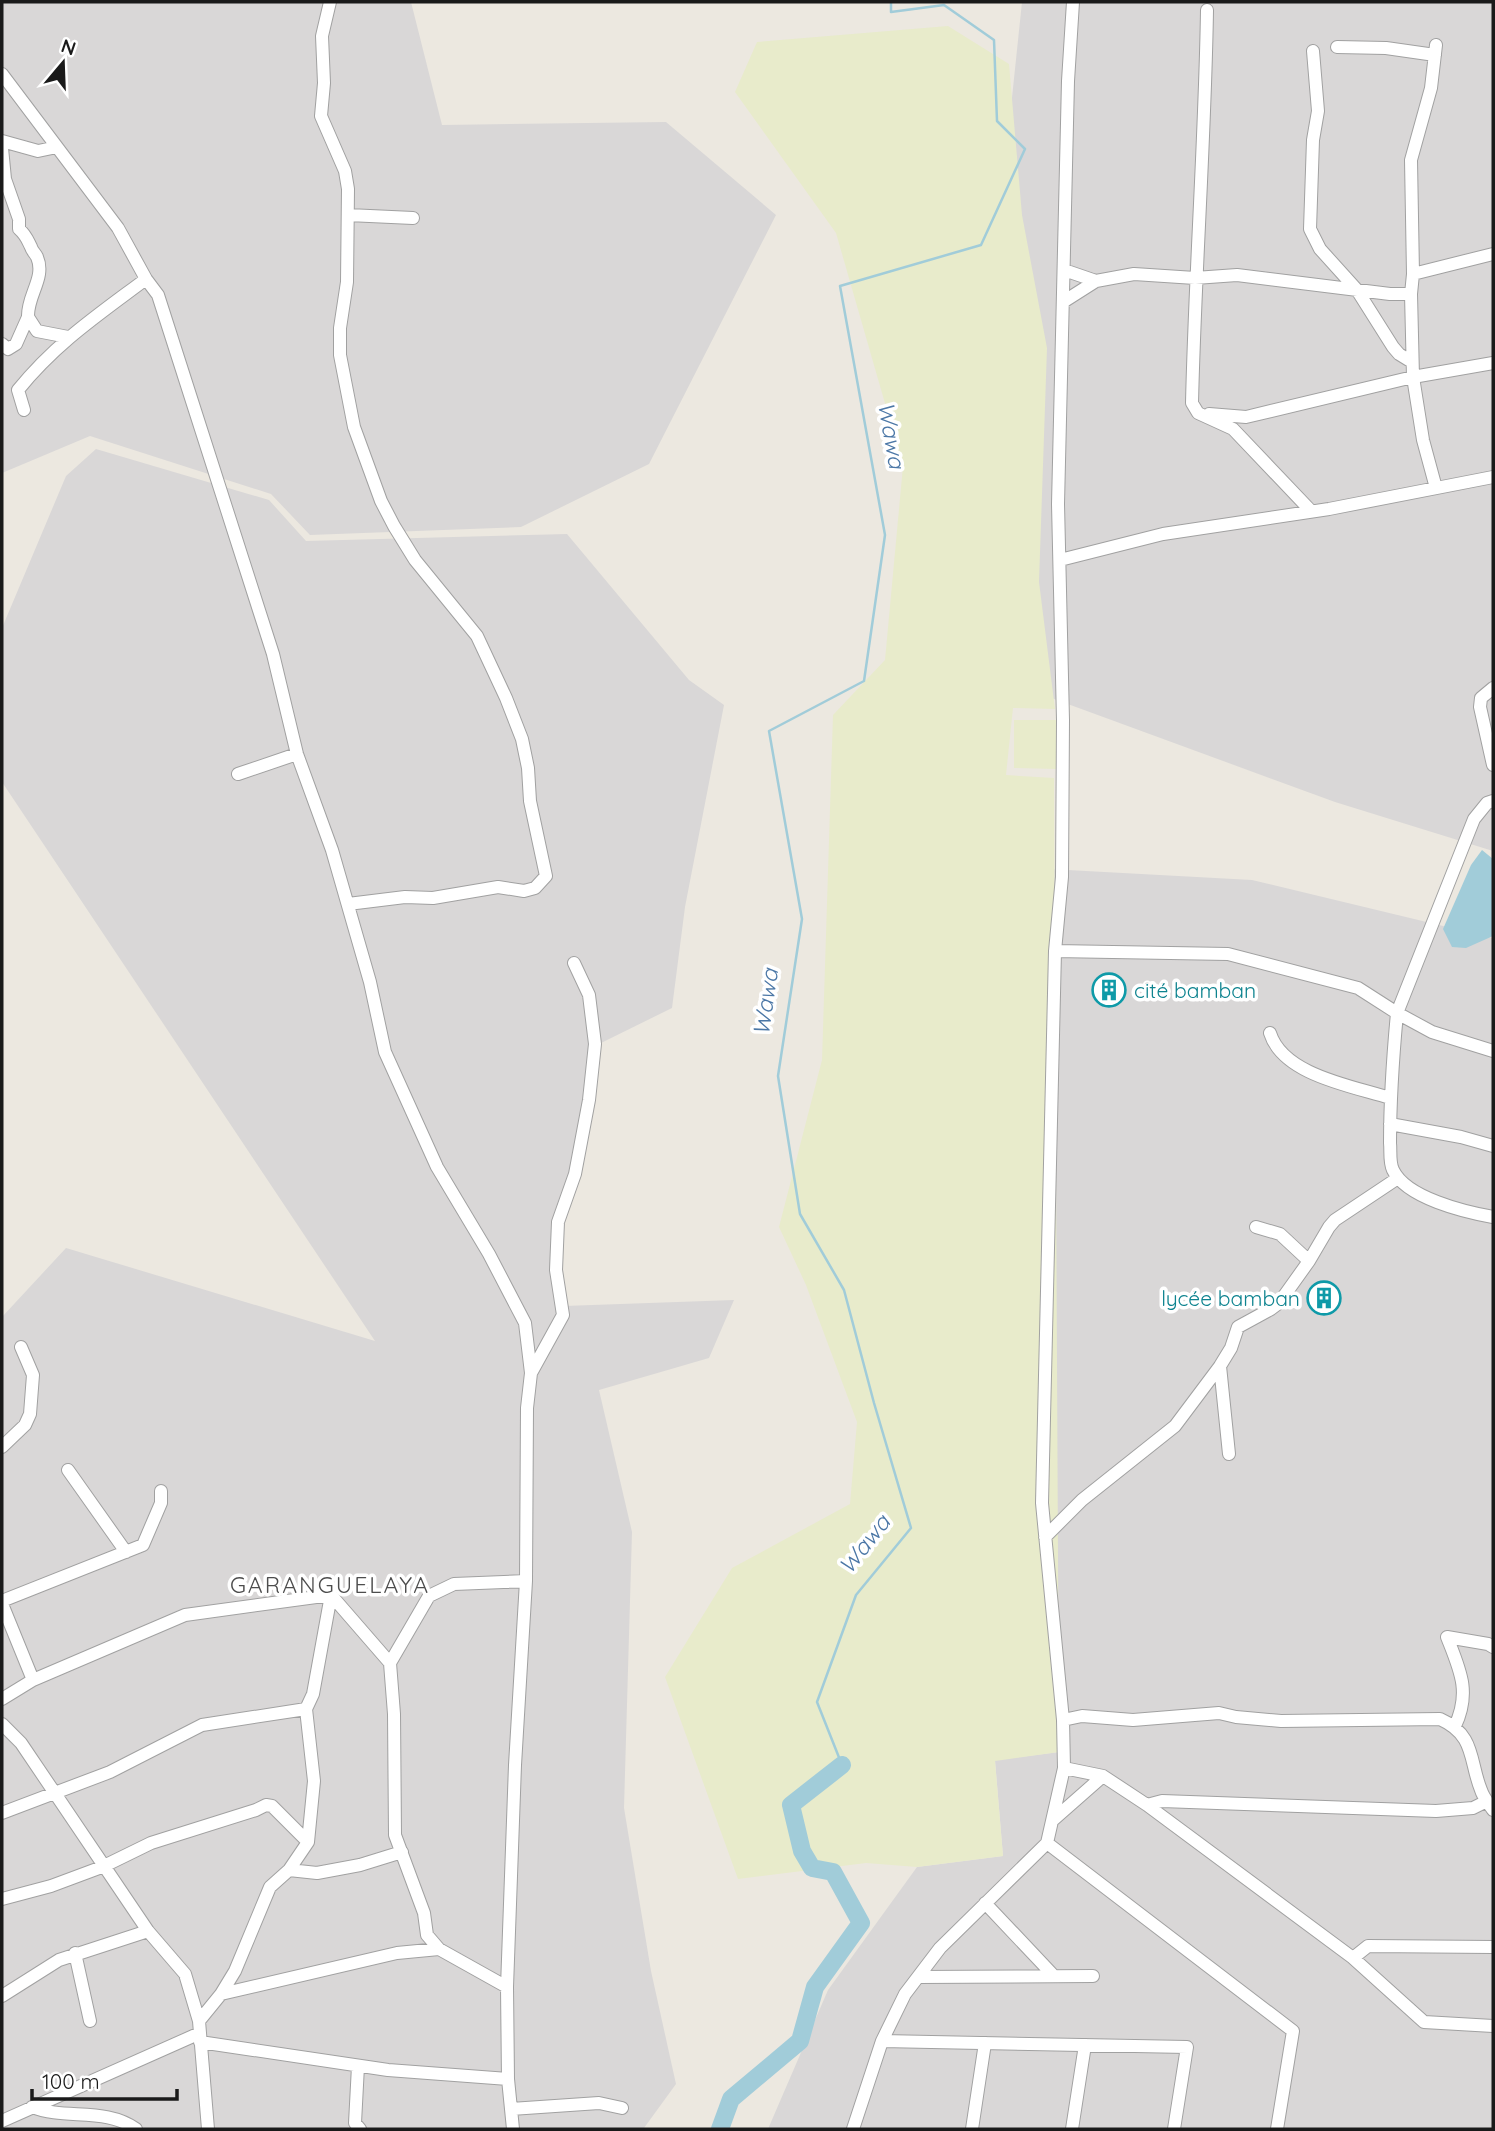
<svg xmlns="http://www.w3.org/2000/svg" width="1495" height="2131" font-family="Quicksand,sans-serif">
<rect width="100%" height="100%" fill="#ece8e0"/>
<path fill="#d9d7d7" d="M2,2H411L442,125L666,122L776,215L649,464L521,527L310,535L271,494L90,436L2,473Z
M1022,2H1493V851L1335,802L953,662Z
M96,449L269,500L306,541L567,534L689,680L724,705L685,907L672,1008L599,1044L552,1266L564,1306L734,1300L709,1358L599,1390L632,1532L624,1808L651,1971L676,2084L644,2128L649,2129H2V1317L66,1248L375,1341L2,782V628L66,476Z
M1049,869L1252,880L1493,938V2129H768L828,1990L917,1867L1003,1856L995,1760L1059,1752Z"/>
<path fill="#e8ebcb" d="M948,26L1009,64L1022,215L1047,348L1039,582L1055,709L1013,708L1006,775L1054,778L1059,1752L995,1761L1003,1856L917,1867L866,1863L738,1879L665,1677L732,1568L850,1504L857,1422L806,1285L779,1227L822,1060L833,715L885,660L903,466L836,233L735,92L757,42Z
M1014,720H1058L1056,769L1014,768Z"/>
<path fill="#a1ccd9" d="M1482,850L1493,859V936L1466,948L1452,947L1443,929L1471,865Z"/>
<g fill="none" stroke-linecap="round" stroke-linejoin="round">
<path stroke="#a1ccd9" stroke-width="2.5" d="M842,1765L817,1702L856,1595L911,1528L874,1403L844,1290L800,1214L778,1076L802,919L769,731L864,681L885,535L840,286L981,245L1025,149L997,121L994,40L944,5L891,12V2"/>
<path stroke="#a1ccd9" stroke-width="18" d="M720,2129L731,2099L800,2041L815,1987L861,1923L833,1872L812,1868L802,1851L791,1805L842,1765"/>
<defs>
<path id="minor" d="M330,2L322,36L324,83L321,116L345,171L348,189L347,282L340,328V355L354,427L381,501L394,526L415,560L477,636L506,698L522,739L528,768L530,801L546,876L535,888L524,891L498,887L433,898L405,897L348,904
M1207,10C1205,141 1195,272 1192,403L1198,413L1233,429L1311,511
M1337,47L1386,48L1435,55
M1313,51L1318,111L1313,140L1310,229L1320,249L1357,290L1393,347L1399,354L1412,362
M2,74L118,228L146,279L158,295L273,654L297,754L332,850L370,982L385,1052L437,1167L489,1254L525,1323L531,1373L527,1408L526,1581L515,1765L507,1987L508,2079L513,2129
M2,141L38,151L57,147
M2,148L5,179L19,219V229C26,235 27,239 31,247C32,251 35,253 37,257C46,278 27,295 28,317
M348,215L413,218
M1064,270L1096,281
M1413,274L1493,254
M1063,302L1096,281L1134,274L1195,278L1237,275L1390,294H1411
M2,344L8,349L16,344L28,317L37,331L68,337
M24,410L18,390C56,343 98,315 146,279
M1209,414L1246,417L1413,377L1493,363
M1436,488L1423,440L1413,377L1411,294L1413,274L1411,160L1431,88L1436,45
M1060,560L1163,534L1329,509L1493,477
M1493,688L1481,698L1480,707L1493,765
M238,774L297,754
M1493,801L1487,803L1474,819L1397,1013L1432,1032L1493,1051
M1055,951L1228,954L1358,988L1397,1013C1393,1056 1390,1099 1390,1143C1391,1151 1389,1162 1393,1170C1406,1198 1465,1212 1493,1217
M1270,1033C1283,1075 1352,1086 1390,1098
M1390,1124L1461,1137L1493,1146
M1256,1227L1280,1234L1309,1261
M1220,1366L1229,1454
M531,1373L563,1315L556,1270L558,1222L575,1174L589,1100L595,1044L589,995L574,963
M2,1447L25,1425L30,1414L33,1375L21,1347
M68,1470L126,1552
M1045,1537L1082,1500L1175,1426L1220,1366L1231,1348L1238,1327L1271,1309L1279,1303L1309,1261L1329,1227L1335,1220L1398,1178
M2,1601L143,1545L161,1503V1491
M2,1604L33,1680
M390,1663L429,1596L454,1584L526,1581
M2,1699L33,1680L185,1615L331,1595L390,1663L394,1714L395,1835L424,1913L427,1935L439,1949
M306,1709L313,1694L331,1595
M1063,1720L1082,1716L1133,1720L1219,1713L1236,1717L1281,1721L1440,1719C1476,1735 1469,1761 1481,1790C1483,1797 1489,1804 1493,1810
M2,1724L21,1743L148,1931L185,1974L199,2021L208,2129
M1455,1726C1471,1692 1460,1670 1447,1637L1488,1644L1493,1647
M1064,1768L1103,1776L1147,1805L1353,1958L1424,2022L1493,2026
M1147,1805L1162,1801L1436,1811L1473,1808L1487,1801
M2,1813L110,1772L202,1725L306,1709L314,1781L308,1842L289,1870L270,1887L235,1971L221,1994
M1053,1820L1103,1776
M1047,1843L1293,2031L1277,2129
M289,1870L317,1873L360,1865L402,1852
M2,1899L51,1886L102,1867L151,1843L256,1810L266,1805L272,1806L308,1842
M985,1903L1054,1976
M75,1953L90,2021
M1353,1958L1368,1946L1493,1947
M918,1977L1093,1976
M2,1996L59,1960L148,1931
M199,2021L221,1994L397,1953L439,1949L507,1987
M882,2041L1187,2047L1174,2129
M200,2042L388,2070L508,2079
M358,2066L355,2123L360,2129
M32,2107C65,2120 106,2107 136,2129
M511,2109L599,2103L622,2108
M2,2121L200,2033
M853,2129L882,2041L905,1994L940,1948L1047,1843L1064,1768L1063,1720L1042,1503L1055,951L1062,877L1063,720L1058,504L1068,81L1073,2
M972,2129L985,2043
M1072,2129L1085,2045"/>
</defs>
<use href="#minor" stroke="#a1a1a1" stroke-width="14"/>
<use href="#minor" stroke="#fff" stroke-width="12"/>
</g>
<defs>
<symbol id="building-ring" viewBox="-11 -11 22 22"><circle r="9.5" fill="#fff" stroke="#0f9aa8" stroke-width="1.5"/><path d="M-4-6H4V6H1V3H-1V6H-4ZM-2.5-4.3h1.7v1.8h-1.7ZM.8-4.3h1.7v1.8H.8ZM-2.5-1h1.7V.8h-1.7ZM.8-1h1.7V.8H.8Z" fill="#0f9aa8"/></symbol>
</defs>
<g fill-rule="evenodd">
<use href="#building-ring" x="1090" y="971" width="38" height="38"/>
<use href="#building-ring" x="1305" y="1279" width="38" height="38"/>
</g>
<g text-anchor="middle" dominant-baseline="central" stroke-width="7" stroke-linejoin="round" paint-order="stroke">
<g font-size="21" fill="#0d838f" stroke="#fff" text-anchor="start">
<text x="1134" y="990">cité bamban</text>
<text x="1300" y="1298" text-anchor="end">lycée bamban</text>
</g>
<g font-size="23" font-style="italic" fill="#4b77a6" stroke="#fff">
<text transform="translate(892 435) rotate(80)">Wawa</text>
<text transform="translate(765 1002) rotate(-82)">Wawa</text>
<text transform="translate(864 1544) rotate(-52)">Wawa</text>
</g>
<g font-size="23" letter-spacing="2" fill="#4d4d4d" stroke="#fff">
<text x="330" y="1584">GARANGUELAYA</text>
</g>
</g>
<rect width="1495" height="2131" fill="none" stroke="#1a1a1a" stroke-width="7"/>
<g transform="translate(63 63) rotate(19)" stroke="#ffffff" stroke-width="5" paint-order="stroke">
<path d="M0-5L12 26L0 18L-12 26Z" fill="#1a1a1a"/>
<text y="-10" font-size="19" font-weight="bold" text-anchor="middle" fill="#1a1a1a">N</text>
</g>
<path d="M32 2089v10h145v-10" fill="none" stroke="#1a1a1a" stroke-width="3.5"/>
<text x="42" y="2089" font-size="21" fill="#1a1a1a" stroke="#ffffff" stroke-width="5" paint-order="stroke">100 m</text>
</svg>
